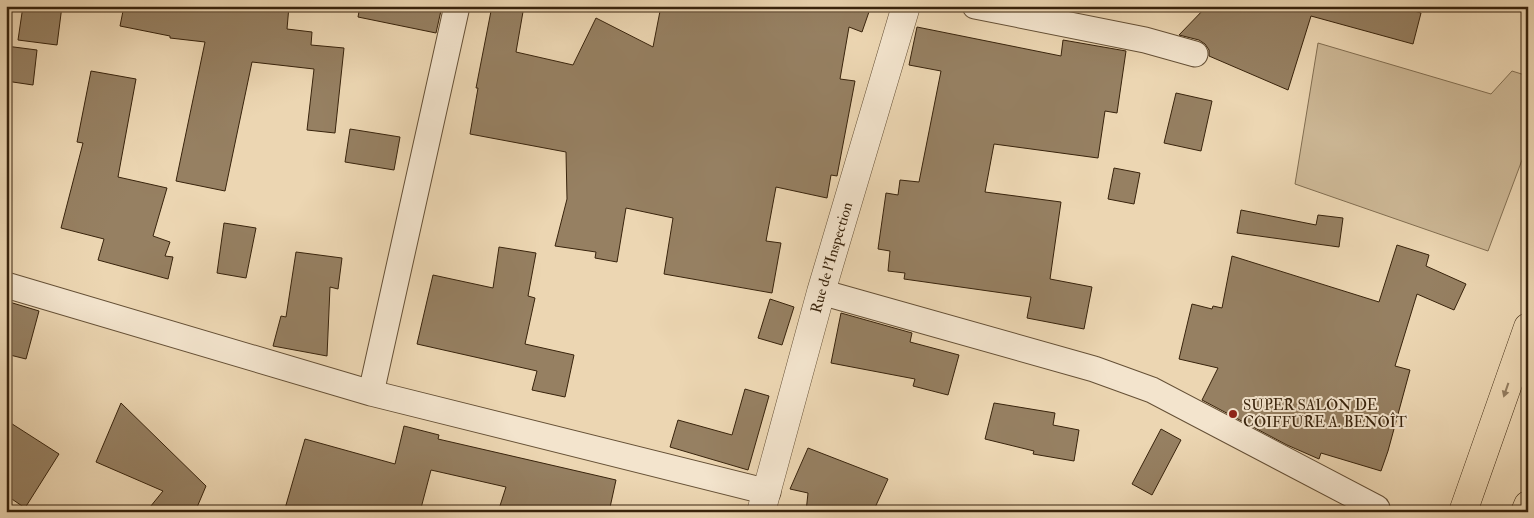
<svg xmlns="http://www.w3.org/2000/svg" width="1534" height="518" font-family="'IM FELL Double Pica',serif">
<rect width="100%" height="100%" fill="#ecd6b2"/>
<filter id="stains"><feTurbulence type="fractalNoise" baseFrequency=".004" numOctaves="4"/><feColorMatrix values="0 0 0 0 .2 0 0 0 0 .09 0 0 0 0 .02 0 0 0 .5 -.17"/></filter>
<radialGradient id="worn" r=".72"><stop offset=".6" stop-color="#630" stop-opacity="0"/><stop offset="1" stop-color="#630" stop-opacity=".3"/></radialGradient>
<path fill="#cdb896" stroke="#826e51" d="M1318,43L1491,94L1512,71L1528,76V144L1488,251L1295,184Z"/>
<path fill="#968062" stroke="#38230c" d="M23,6H62L57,45L18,40Z
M124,6H289L287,29L312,32L311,45L344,48L335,133L307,130L314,69L252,62L225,191L176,181L205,42L170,38V36L120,26Z
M360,6H442L436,33L358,17Z
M492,6H524L516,52L573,65L596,18L653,47L661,6H871L862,32L849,27L840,79L855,81L837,176L831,175L827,198L776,187L766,241L781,243L772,293L664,274L673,218L626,208L617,262L595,258L596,252L555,246L567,199L566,152L470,134L478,88H476Z
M1207,6H1397L1421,13L1413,44L1311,16L1288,90L1209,56V50L1205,44L1199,40L1179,35Z
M917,27L1061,56L1063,40L1126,51L1117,113L1105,111L1098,158L994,144L985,192L1061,202L1050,279L1092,287L1084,329L1027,318L1031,297L904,279L905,273L888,271L890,251L878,249L886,193L898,195L900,180L919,182L941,71L909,65Z
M6,46L37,50L33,85L6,81Z
M91,71L136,79L118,177L167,188L153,236L170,242L165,256L173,257L168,279L98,260L104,239L61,228L83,143L77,142Z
M1176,93L1212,101L1201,151L1164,143Z
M350,129L400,137L394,170L345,162Z
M1114,168L1140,173L1134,204L1108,199Z
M1241,210L1316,225L1318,215L1343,218L1339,247L1237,233Z
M224,223L256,228L246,278L217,273Z
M1397,245L1429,255L1426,266L1466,284L1454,310L1417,294L1395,366L1410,370L1388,451L1381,471L1321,453L1319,459L1287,445L1202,400L1218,368L1179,359L1192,304L1212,309L1213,306L1222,308L1232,256L1379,302Z
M499,247L536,253L528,296L535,298L525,344L574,355L565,397L532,390L537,371L417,344L433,275L493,288Z
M296,252L342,258L338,289L330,287L327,356L273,346L281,316L286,317Z
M770,299L794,307L782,345L758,338Z
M6,301L39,311L26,359L6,354Z
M841,313L912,333L910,342L959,355L948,395L913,386L915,379L831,363Z
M745,389L769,396L748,470L670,447L678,420L732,435Z
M121,403L206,486L195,512H146L163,491L96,462Z
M994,403L1055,413L1053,425L1079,430L1074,461L1033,454L1034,451L985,439Z
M6,420L59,454L25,508L6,495Z
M404,426L439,435L438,439L616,480L609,512H498L506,487L431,470L420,512H284L305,439L395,464Z
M1161,429L1181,440L1152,495L1132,484Z
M808,448L888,479L873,512H806L808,493L790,489Z"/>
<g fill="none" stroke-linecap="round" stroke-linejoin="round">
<defs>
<path id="minor" d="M975,6L1145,40L1195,54
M6,285L371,393L768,492
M821,292L1094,369L1152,390L1377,508L1376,512
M371,393L457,6"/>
<g id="tertiary">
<path id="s1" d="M761,512L821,292L906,6"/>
</g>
<path id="trunk" d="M1463,512L1528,327
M1525,512L1528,505"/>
</defs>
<use href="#minor" stroke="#655036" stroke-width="27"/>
<use href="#tertiary" stroke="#655036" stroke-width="29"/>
<use href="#trunk" stroke="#38230c" stroke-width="29"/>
<use href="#minor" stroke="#f3e4cd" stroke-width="25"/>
<use href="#tertiary" stroke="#f3e4cd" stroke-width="28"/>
<use href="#trunk" stroke="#ecd6b2" stroke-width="28"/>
</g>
<defs><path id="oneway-solid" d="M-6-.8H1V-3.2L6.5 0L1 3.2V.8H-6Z" transform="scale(1.25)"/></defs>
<use fill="#927c5f" href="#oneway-solid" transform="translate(1506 390) rotate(109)"/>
<circle fill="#8f2418" stroke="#f3e4cd" stroke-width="2" cx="1233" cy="414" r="5"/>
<g text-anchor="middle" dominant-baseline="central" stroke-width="4" stroke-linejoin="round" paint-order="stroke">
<g font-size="15" fill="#38230c" stroke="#f3e4cd">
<text stroke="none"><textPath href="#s1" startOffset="264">Rue de l'Inspection</textPath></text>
</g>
<g font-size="15" fill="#38230c" stroke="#f3e4cd" text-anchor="start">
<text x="1243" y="405">SUPER SALON DE<tspan x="1243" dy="17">COIFFURE A. BENOÎT</tspan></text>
</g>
</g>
<rect width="1534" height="518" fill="none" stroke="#ecd6b2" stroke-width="25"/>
<rect x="8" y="8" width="1519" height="503" fill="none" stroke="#38230c" stroke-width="2.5"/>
<rect x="12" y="12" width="1509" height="493" fill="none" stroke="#38230c"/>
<rect width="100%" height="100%" filter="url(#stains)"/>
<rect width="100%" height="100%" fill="url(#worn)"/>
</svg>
